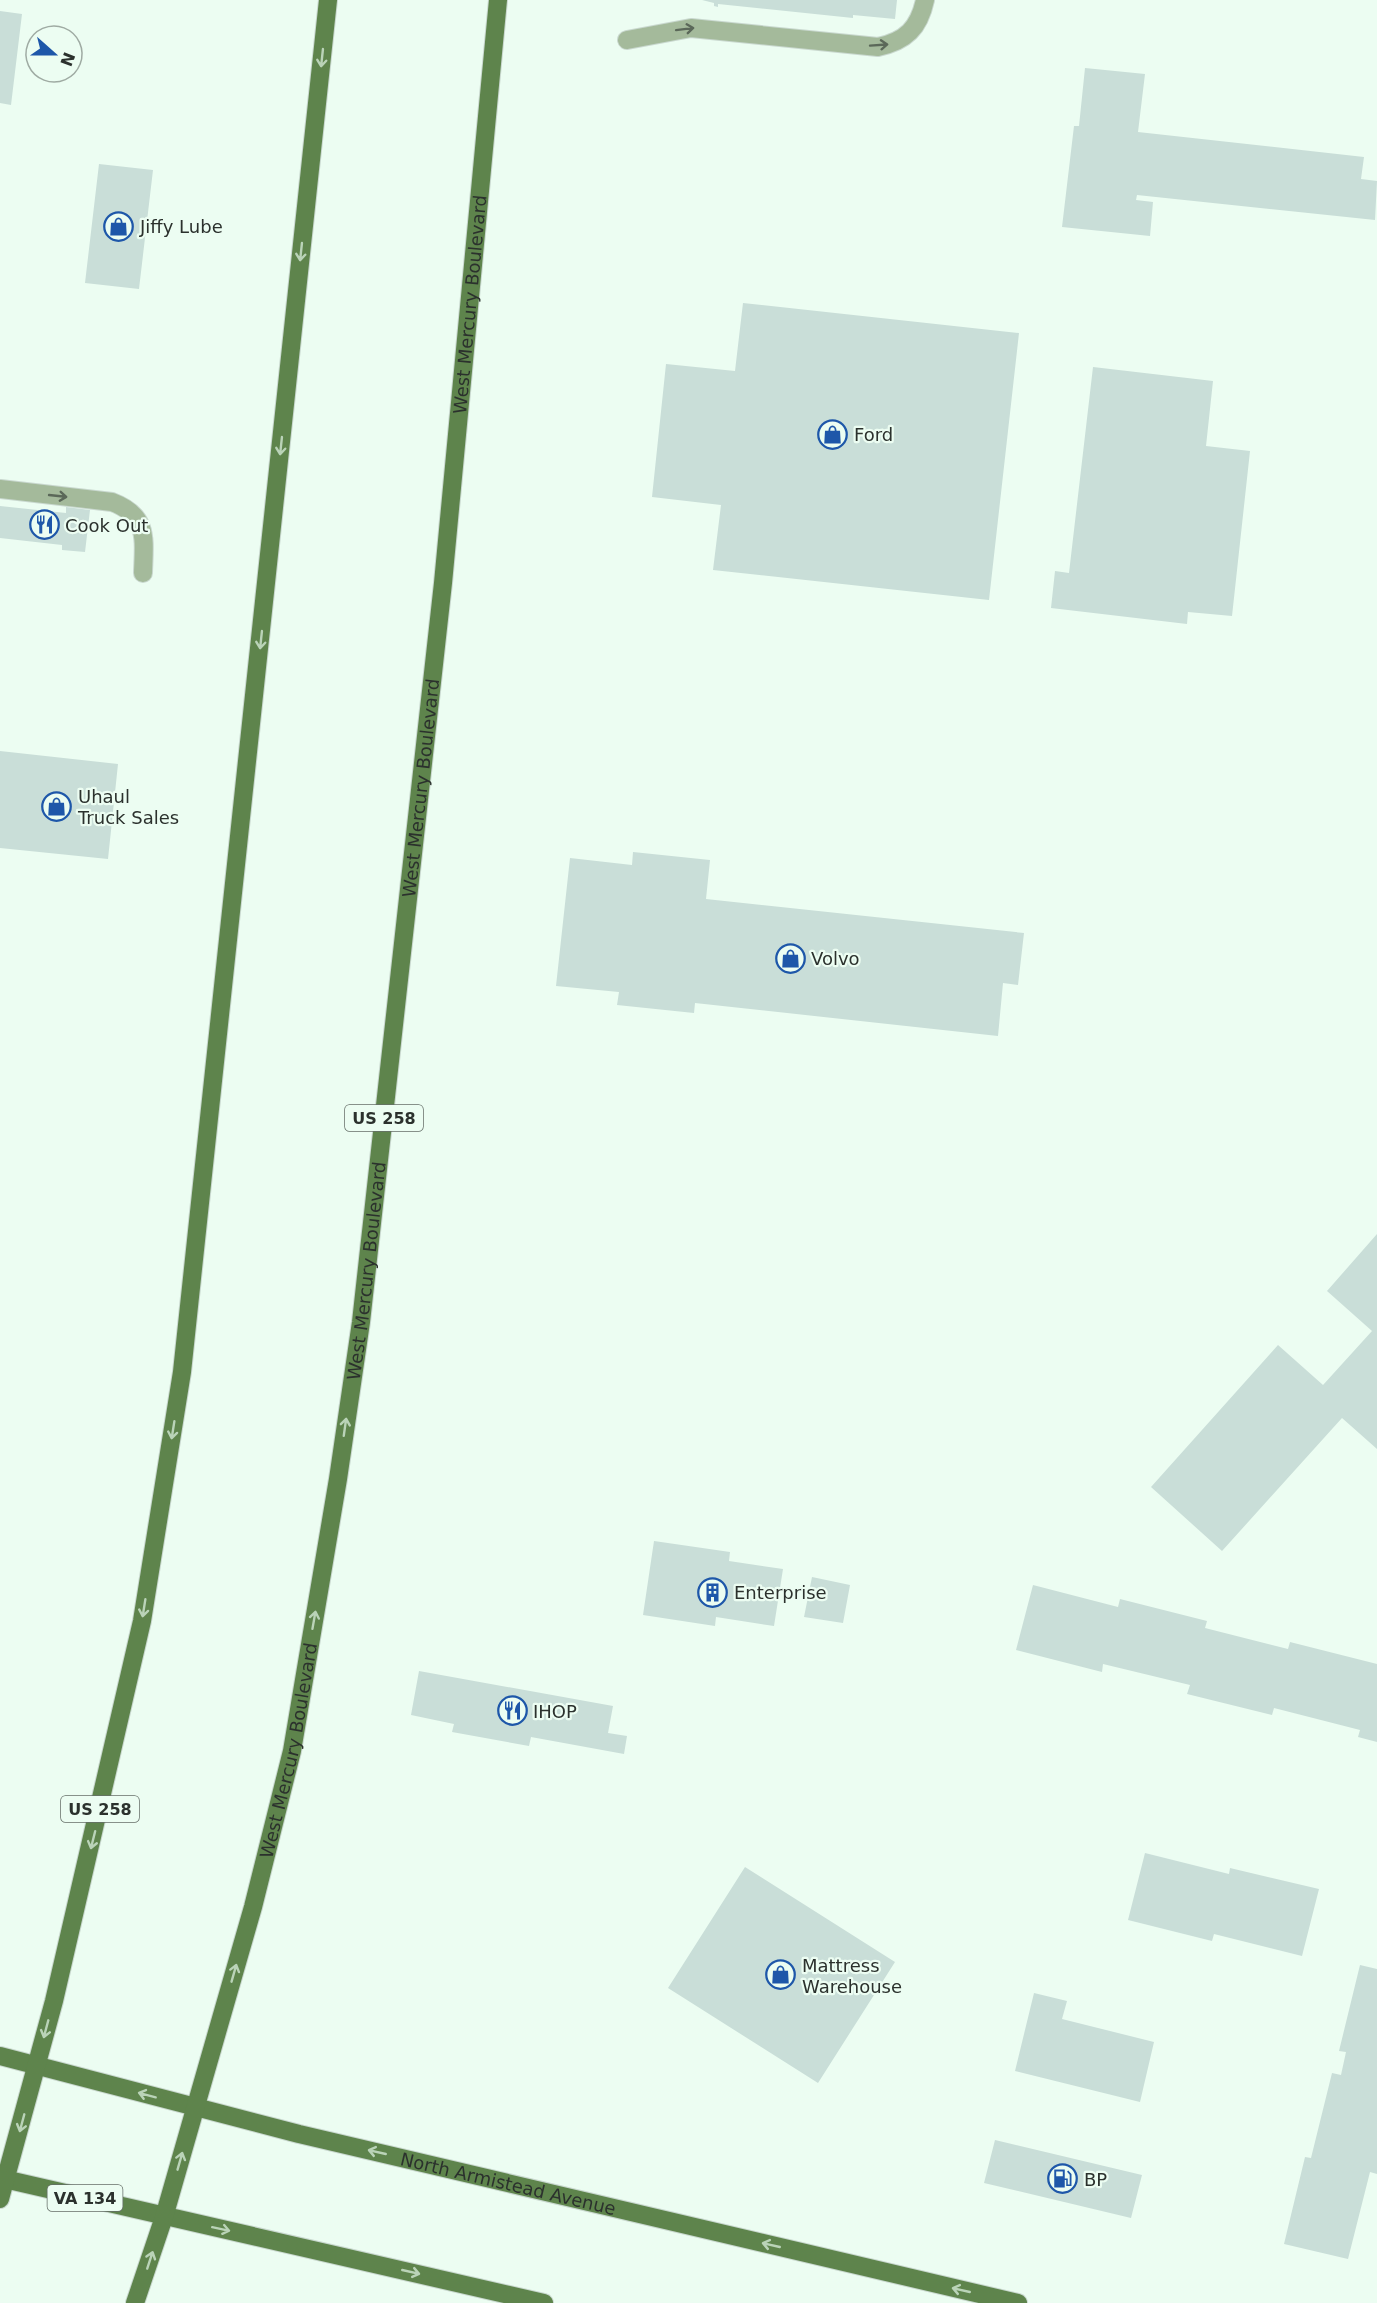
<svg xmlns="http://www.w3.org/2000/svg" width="1377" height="2303" font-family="'DejaVu Sans',sans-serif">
<rect width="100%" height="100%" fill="#ecfdf2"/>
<path fill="#c9ded8" d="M702,0H897L895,19L853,15V18L718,4V7L714,6V3Z
M0,11L22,14L11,105L0,103Z
M1085,68L1145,74L1138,132L1364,157L1361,179L1377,181L1375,220L1137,195L1136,200L1153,202L1150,236L1062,227L1074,126H1079Z
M99,164L153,170L139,289L85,283Z
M743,303L1019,333L989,600L713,570L721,505L652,497L666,364L735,371Z
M1093,367L1213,381L1206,446L1250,451L1232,616L1188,612L1187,624L1051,608L1055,571L1069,573Z
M0,506L66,513V507L90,510L85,552L62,550V545L0,538Z
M0,751L118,764L108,859L0,848Z
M633,852L710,860L706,899L1024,933L1018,985L1003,983L998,1036L695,1003L694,1013L617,1005L619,992L556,986L570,858L632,865Z
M1377,1234V1449L1342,1418L1222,1551L1151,1487L1278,1345L1323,1385L1372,1331L1327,1291Z
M654,1541L730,1552L729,1561L783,1569L774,1626L716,1617L715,1626L643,1615Z
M812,1577L850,1585L843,1623L804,1617Z
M1033,1585L1118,1607L1120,1599L1207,1621L1205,1628L1288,1649L1290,1642L1377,1664V1742L1358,1737L1360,1730L1274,1708L1272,1715L1187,1694L1190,1685L1103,1664L1102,1672L1016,1650Z
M419,1671L613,1706L608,1733L627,1736L624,1754L531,1737L529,1746L452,1732L454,1724L411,1715Z
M1145,1853L1229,1874L1230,1868L1319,1889L1302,1956L1214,1934L1212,1941L1128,1920Z
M745,1867L895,1962L818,2083L668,1988Z
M1360,1965L1377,1969V2174L1370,2172L1348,2259L1284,2244L1305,2157L1311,2158L1332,2073L1341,2075L1346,2052L1339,2051Z
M1034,1993L1067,2001L1062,2019L1154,2042L1140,2102L1015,2071Z
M995,2140L1142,2175L1131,2218L984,2183Z"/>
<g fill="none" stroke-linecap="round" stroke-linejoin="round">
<defs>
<path id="lane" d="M627,40L691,28L878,47C906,41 919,28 925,0
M0,489L112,502C149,516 144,539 143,573"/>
<g id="primary">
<path id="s1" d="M0,2056L299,2134L1018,2303"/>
<path d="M0,2178L544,2303"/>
<path d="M0,2199L54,2001L142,1621L182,1372L328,0"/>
<path id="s2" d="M135,2303L164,2217L253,1907L292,1751L338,1479L361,1322L443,583L498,0"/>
</g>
</defs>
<use href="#lane" stroke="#c9d8cf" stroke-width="20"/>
<use href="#primary" stroke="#c9d8cf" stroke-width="20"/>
<use href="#lane" stroke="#a4ba9b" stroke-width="18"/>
<use href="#primary" stroke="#5e844c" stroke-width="18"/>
</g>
<defs><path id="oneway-shaft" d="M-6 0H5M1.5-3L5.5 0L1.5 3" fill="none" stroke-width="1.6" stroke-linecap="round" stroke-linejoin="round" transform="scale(1.5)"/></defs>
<g stroke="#5b6859">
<use href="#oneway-shaft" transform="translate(685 29) rotate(-7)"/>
<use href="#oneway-shaft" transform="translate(879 45) rotate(-4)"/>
<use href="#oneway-shaft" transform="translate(58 496) rotate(6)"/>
</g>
<g stroke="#bad3b8">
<use href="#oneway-shaft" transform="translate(322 58) rotate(96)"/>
<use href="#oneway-shaft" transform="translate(301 252) rotate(96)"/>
<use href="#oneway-shaft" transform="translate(281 446) rotate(96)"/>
<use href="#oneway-shaft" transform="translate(261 640) rotate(96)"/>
<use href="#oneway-shaft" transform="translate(345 1427) rotate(-82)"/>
<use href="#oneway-shaft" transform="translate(173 1430) rotate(99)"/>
<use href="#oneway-shaft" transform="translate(144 1608) rotate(99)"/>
<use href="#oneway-shaft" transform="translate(314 1620) rotate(-80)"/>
<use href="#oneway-shaft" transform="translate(93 1840) rotate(104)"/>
<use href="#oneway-shaft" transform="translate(234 1973) rotate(-74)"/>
<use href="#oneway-shaft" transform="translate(46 2029) rotate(105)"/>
<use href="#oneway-shaft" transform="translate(147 2095) rotate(-165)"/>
<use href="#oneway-shaft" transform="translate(22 2123) rotate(105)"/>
<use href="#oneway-shaft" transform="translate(377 2152) rotate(-167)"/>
<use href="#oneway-shaft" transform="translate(180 2161) rotate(-74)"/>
<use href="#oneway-shaft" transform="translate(221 2229) rotate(12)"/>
<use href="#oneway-shaft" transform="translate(771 2245) rotate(-167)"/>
<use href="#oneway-shaft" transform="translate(150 2260) rotate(-72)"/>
<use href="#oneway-shaft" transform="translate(411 2272) rotate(13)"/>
<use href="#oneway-shaft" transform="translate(961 2290) rotate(-167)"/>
</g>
<defs>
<symbol id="shop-ring" viewBox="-11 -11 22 22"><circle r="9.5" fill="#ecfdf2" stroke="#1e57a9" stroke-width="1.5"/><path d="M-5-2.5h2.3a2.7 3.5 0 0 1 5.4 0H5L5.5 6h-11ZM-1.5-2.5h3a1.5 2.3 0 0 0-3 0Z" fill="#1e57a9"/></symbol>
<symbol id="restaurant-ring" viewBox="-11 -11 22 22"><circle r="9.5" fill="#ecfdf2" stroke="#1e57a9" stroke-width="1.5"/><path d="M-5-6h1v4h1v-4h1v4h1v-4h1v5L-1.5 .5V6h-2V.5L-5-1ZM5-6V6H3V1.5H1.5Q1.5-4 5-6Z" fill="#1e57a9"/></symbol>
<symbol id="building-ring" viewBox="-11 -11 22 22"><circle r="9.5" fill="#ecfdf2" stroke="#1e57a9" stroke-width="1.5"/><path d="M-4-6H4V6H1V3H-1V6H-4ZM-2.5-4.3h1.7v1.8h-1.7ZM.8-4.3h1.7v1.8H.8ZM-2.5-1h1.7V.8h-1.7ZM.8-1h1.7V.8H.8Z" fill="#1e57a9"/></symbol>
<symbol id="fuel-ring" viewBox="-11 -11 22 22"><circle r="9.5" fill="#ecfdf2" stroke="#1e57a9" stroke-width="1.5"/><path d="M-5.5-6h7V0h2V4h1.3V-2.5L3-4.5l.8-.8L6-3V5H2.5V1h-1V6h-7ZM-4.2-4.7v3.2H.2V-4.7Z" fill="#1e57a9"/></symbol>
</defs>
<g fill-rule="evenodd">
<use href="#shop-ring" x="102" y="210" width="33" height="33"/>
<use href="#shop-ring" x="816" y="418" width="33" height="33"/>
<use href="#restaurant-ring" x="28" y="508" width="33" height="33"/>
<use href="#shop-ring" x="40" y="790" width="33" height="33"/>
<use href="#shop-ring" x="774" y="942" width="33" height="33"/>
<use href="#building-ring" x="696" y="1576" width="33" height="33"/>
<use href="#restaurant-ring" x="496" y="1694" width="33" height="33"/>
<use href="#shop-ring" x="764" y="1958" width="33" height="33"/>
<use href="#fuel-ring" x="1046" y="2162" width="33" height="33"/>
</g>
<g text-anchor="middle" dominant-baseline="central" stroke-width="4.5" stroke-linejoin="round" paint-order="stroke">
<g fill="#ecfdf2" stroke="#656e68" stroke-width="1.5">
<rect x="345" y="1105" width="78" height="26" rx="4.5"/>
<rect x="61" y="1796" width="78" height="26" rx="4.5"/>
<rect x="47.5" y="2185" width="75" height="26" rx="4.5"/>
</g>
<g font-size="16" font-weight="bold" fill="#2b312d">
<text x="384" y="1118">US 258</text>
<text x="100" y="1809">US 258</text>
<text x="85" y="2198">VA 134</text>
</g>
<g font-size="18" fill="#2b312d" stroke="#ecfdf2" text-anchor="start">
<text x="140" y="226">Jiffy Lube</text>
<text x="854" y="434">Ford</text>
<text x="65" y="525">Cook Out</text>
<text x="78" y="796">Uhaul<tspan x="78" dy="21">Truck Sales</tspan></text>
<text x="811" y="958">Volvo</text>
<text x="734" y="1592">Enterprise</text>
<text x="533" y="1711">IHOP</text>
<text x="802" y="1965">Mattress<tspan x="802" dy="21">Warehouse</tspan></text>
<text x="1084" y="2179">BP</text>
</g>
<g font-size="18" fill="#2b312d" stroke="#ecfdf2">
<text stroke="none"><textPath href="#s2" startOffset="2032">West Mercury Boulevard</textPath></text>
<text stroke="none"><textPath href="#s2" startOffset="1546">West Mercury Boulevard</textPath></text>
<text stroke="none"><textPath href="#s2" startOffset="1060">West Mercury Boulevard</textPath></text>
<text stroke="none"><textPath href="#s2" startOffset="574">West Mercury Boulevard</textPath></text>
<text stroke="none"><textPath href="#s1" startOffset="524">North Armistead Avenue</textPath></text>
</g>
</g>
<g transform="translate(54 54) rotate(111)"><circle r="28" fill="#ecfdf2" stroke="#9faba3" stroke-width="1.5"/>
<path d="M0-4.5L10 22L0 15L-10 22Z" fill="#1e57a9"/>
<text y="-9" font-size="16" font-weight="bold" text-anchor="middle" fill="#2b312d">N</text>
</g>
</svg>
